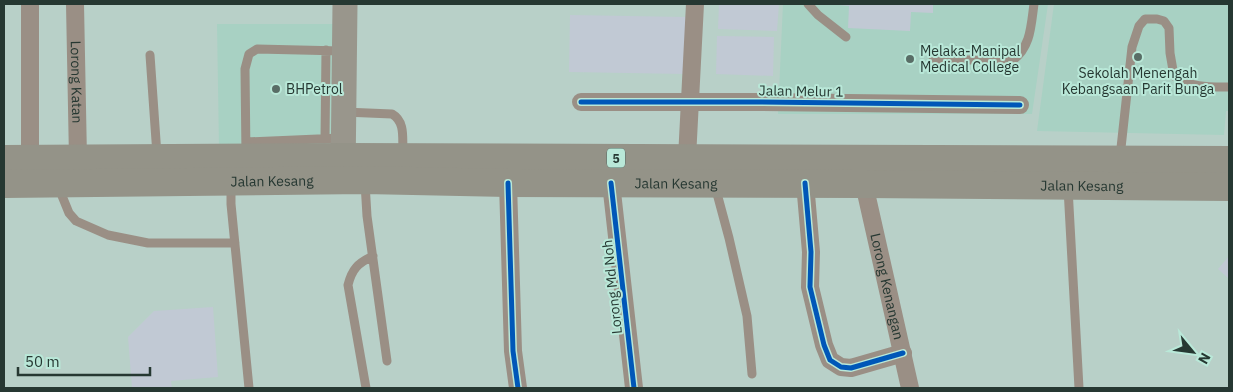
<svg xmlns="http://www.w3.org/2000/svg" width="1233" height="392" font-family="'IBM Plex Sans',sans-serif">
<rect width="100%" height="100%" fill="#b8d0c8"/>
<path fill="#a8d1c3" d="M783,4H1048L1032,114H778Z
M1054,4H1229V111H1226L1224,135L1037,131Z
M217,24H335L332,145L219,148Z"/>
<path fill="#c1c9d4" d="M719,4H779L777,31L718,29Z
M839,4H933V13L911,12L910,31L848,28L849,6L839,5Z
M570,15L686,17L684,74L569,72Z
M717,36L774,37L773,76L716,74Z
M1229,256V279L1218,269Z
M213,307L218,377L171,381L172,388H132L128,337L154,311Z"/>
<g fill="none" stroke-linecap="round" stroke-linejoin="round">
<path stroke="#9a8f85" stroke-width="9" d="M808,4L818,15L846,37
M150,55L157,155
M933,60H1013C1031,47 1031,25 1034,4
M344,112L392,114C406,122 402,139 403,154
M325,139L326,50
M246,142L341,138
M246,156L245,69L249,54L257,49L342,51
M1120,157L1132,47L1139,26L1145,19H1157L1164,21L1169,28L1170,53L1174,76C1192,88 1209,87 1229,87
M365,183L367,216L387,361
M231,184V204L249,388
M58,186L69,213L76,221L108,235L148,243H235
M715,186L729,238L747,316L752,374
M1068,188L1079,388
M366,388L348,285C352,269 358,263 373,256"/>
<g stroke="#9a8f85" stroke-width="18">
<path d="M30,4V159"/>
<path id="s1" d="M75,4L78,159"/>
<path d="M581,102H758L1020,105"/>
<path d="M687,158L695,4"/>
<path d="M508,183L513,351L518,388"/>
<path d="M611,183L634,388"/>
<path d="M805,183L811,252L810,287L824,345L830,360L841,367L851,368L903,353"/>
<path id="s2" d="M864,184L910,388"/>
</g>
<path stroke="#99968c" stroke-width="25" d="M343,176L345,4"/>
<g stroke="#949388" stroke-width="28">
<path d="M4,159L344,157L1229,160"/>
<path id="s3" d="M4,184L365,180L508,183L864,184L1229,187"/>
</g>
<defs>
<path id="cycleway" d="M581,102H758L1020,105
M508,183L513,351L518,388
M611,183L634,388
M805,183L811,252L810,287L824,345L830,360L841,367L851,368L903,353"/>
</defs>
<use href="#cycleway" stroke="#b9e8d8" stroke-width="8"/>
<use href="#cycleway" stroke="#0057b8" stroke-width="5"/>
</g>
<g fill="#596d66" stroke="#b9e8d8" stroke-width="2">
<circle cx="1138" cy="57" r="5"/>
<circle cx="910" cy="59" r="5"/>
<circle cx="276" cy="89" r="5"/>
</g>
<g text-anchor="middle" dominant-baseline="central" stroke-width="4" stroke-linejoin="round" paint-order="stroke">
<rect fill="#b9e8d8" stroke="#526d64" stroke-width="1" x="607" y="148.5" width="18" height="19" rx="4"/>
<g font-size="12" font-weight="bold" fill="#263832">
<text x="616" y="158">5</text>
</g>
<g font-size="14" fill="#263832" stroke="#b9e8d8" text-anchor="start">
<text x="920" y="51">Melaka-Manipal<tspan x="920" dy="16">Medical College</tspan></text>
<text x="1138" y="73" text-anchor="middle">Sekolah Menengah<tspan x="1138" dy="16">Kebangsaan Parit Bunga</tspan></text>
<text x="286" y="89">BHPetrol</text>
</g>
<g font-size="14" fill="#263832" stroke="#b9e8d8">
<text stroke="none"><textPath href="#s1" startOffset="78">Lorong Katan</textPath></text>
<text transform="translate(801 91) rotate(1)">Jalan Melur 1</text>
<text stroke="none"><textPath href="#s3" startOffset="268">Jalan Kesang</textPath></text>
<text stroke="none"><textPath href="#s3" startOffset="672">Jalan Kesang</textPath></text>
<text stroke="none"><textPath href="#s3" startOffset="1078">Jalan Kesang</textPath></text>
<text stroke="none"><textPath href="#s2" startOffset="105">Lorong Kenangan</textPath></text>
<text transform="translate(612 287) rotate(-96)">Lorong Md Noh</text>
</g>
</g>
<rect width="1233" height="392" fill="none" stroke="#263832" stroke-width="10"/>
<g transform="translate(1193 352) rotate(119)" stroke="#b9e8d8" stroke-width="4" paint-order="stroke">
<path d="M0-4L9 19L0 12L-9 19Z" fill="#263832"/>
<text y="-8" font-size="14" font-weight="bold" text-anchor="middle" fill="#263832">N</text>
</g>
<path d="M18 367v8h132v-8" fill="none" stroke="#263832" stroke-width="2.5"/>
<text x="25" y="367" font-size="15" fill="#263832" stroke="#b9e8d8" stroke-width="4" paint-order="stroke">50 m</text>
</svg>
